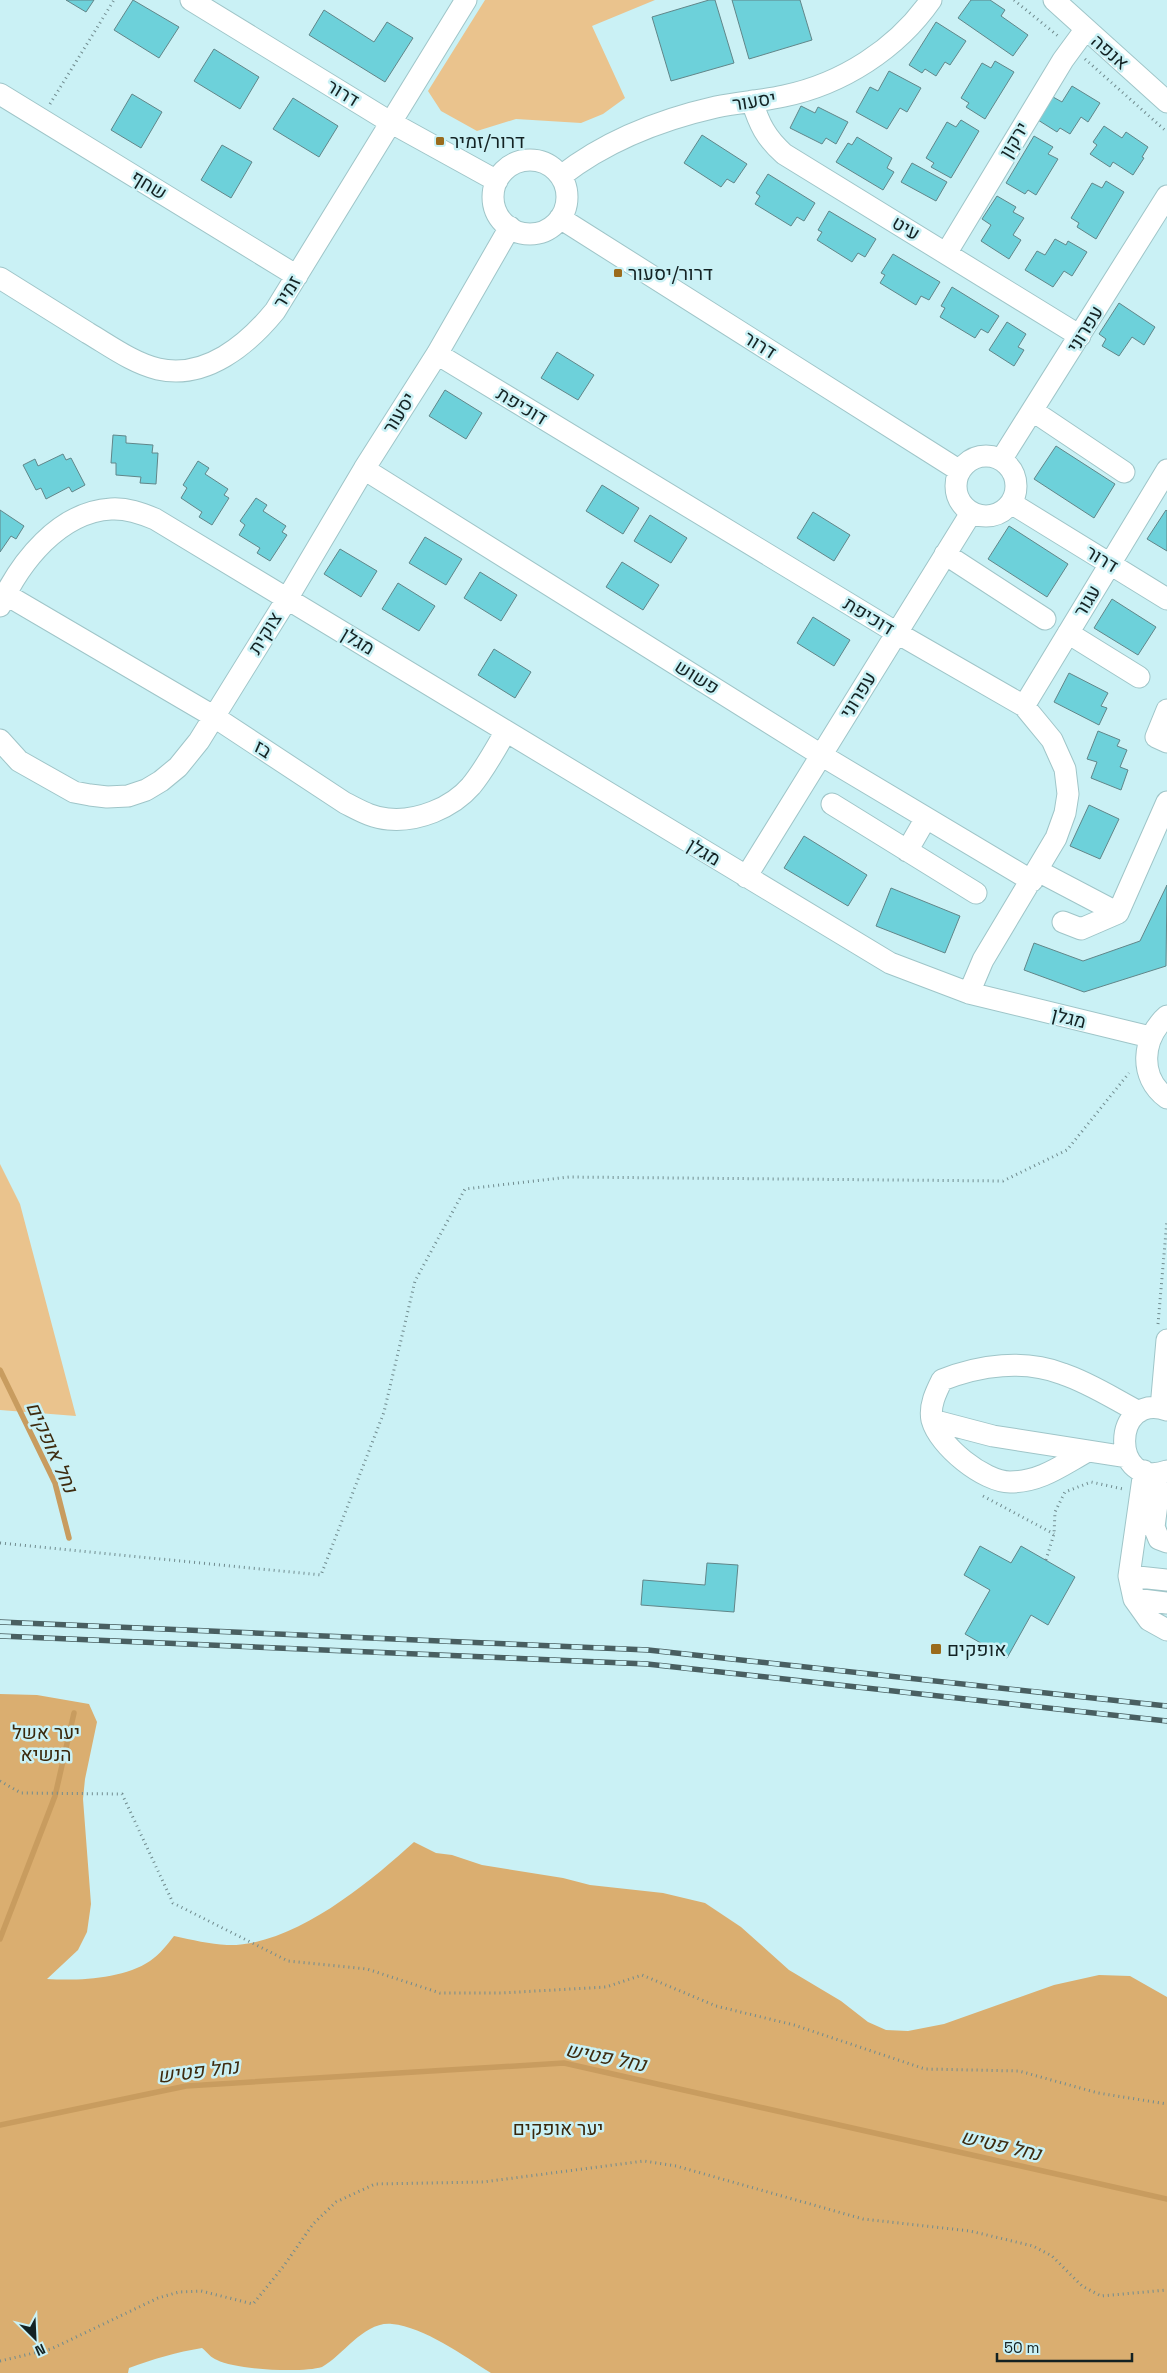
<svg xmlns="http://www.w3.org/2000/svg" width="1167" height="2373" font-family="'Space Grotesk',Heebo,sans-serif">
<rect width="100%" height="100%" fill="#caf1f5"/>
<path fill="#eac38d" d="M485,0H655L592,26L625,98L603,114L581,123L516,119L477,131L441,111L428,91Z
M0,1164L20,1204L76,1416L0,1410Z"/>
<path fill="#daae70" d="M0,1694L37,1695L89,1704L97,1722L85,1779L83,1799L91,1904L87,1932L78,1950L47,1979C77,1981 124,1979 150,1961C160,1954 167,1945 174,1936C192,1940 210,1944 227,1945C292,1947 369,1883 414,1842L436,1853L452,1855L482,1865L563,1878L590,1885L663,1893L705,1903L741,1927L789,1970L841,2001L868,2022L886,2030L908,2031L944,2024L1054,1985L1099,1975L1130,1976L1167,1997V2373H491C464,2356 424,2327 392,2324C364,2321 344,2355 322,2367C303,2373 236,2370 217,2360C211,2358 207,2352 202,2348C177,2352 153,2359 129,2368L128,2373H0Z"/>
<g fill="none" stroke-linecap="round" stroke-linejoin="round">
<path stroke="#c89c5f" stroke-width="5.5" d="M0,1370L55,1483L69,1538
M0,1939L55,1796L74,1713
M0,2125L186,2086L564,2063L1167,2199"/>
</g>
<path fill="#6dd1da" stroke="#618689" d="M66,0H94L86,12Z
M133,0L179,27L159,58L114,30Z
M709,0H715L734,63L671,81L652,17Z
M732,0H800L812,40L749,59Z
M971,0H990L1005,10L1001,16L1028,35L1013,56L958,18Z
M324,10L374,42L387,22L413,38L385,82L309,35Z
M936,22L966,41L950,65L945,62L936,76L925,69L922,73L909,65Z
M214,49L259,77L240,109L194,81Z
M995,61L1014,72L985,119L966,107L969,103L961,98L982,63L991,68Z
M889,71L921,88L907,112L900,108L887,129L856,112L870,87L878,91Z
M1072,86L1100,103L1088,122L1081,117L1070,134L1060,128L1057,132L1038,120L1053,97L1062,102Z
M132,94L162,112L141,148L111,130Z
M293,98L338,126L319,157L273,129Z
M801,106L815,113L818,107L848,122L836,144L826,138L822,144L790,128Z
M961,120L979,131L951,178L931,167L934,163L926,158L947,122L956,127Z
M1104,126L1122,138L1126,132L1148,147L1142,157L1144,158L1133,175L1113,162L1110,167L1090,154L1097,145L1093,142Z
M702,135L747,164L734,183L727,179L721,187L684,163Z
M1034,136L1053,147L1048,154L1058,159L1036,195L1028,190L1025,194L1006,183Z
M857,137L892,158L887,168L894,172L883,190L836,162L848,143L852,145Z
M222,145L252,162L231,198L201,180Z
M912,163L947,182L936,201L901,182Z
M768,174L815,203L804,221L797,217L791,226L755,204L760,196L756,193Z
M1106,181L1124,192L1096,239L1077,227L1079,223L1071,218L1092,183L1102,188Z
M997,196L1016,207L1013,212L1024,218L1013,235L1021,240L1009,259L981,241L991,225L982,219Z
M829,211L876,239L865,257L858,253L852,262L817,240L822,232L818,230Z
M1055,239L1066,245L1068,241L1087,252L1072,276L1064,271L1053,287L1025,270L1037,251L1045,255Z
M893,254L940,282L929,300L921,296L916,305L880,283L885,275L881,273Z
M952,287L999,316L988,333L981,329L975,338L940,317L945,308L941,306Z
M1119,303L1155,327L1144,345L1132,337L1119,356L1102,346L1106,339L1099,334Z
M1007,322L1026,334L1018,347L1024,350L1014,366L989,350Z
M557,352L594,375L578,400L541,378Z
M445,390L482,413L466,439L429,416Z
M113,435L126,436V443L153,445L152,453H158L156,484L140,483L141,477L116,475V463H111Z
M1056,446L1115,484L1094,518L1034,479Z
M63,454L66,460L71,458L85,485L72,492L69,487L46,499L41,488L36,490L23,465L35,459L38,466Z
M198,461L209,468L205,474L228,489L224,495L229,498L212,525L199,517L202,512L181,498L187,488L183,485Z
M602,485L639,508L623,534L586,511Z
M256,498L267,505L263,511L286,526L282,532L287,535L270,561L257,553L260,548L239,535L245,525L240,521Z
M0,510L24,526L16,539L11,536L0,552Z
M1166,510L1167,511V551L1147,539Z
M813,512L850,535L834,561L797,538Z
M650,515L687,538L671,563L634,541Z
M1009,526L1068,564L1047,597L988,559Z
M425,537L462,559L446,585L409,563Z
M340,549L377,571L361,597L324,574Z
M622,562L659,585L643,610L606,587Z
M480,572L517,595L501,621L464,598Z
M398,583L435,606L419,631L382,609Z
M1112,599L1156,627L1138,655L1094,628Z
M813,617L850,640L834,666L797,643Z
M494,649L531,672L515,698L478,675Z
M1069,673L1108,693L1101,706L1107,708L1099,725L1054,702Z
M1098,731L1120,740L1117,746L1127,750L1120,767L1128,770L1121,790L1091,778L1097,762L1087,759Z
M1089,805L1119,819L1100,859L1070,846Z
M804,836L867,875L848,906L784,868Z
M1167,885L1166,966L1084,992L1024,970L1034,943L1083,961L1140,941Z
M891,888L960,916L945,953L876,926Z
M980,1546L1011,1563L1021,1546L1075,1577L1048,1625L1031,1615L1007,1658L965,1634L990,1590L964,1575Z
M707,1563L738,1565L734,1612L641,1605L643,1580L705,1585Z"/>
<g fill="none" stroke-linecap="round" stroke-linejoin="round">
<defs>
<path id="minor" d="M191,0L390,122L497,181
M1054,0L1167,102
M0,94L297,276
M752,101C759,124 766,138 784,154L1080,336
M493 197a37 37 0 1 1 74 0a37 37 0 1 1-74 0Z
M561,176C607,140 659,120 716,107C739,102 762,101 784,96C842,84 897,49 931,0
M560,218L960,471
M947,252L1063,60L1085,30
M0,278C29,296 58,314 88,333C110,346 133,363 158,369C206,380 248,344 275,311L466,0
M437,354L897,633L1024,706L1052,740L1065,769L1068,794L1065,813L1056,838L983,960L969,993
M1033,411L1124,472
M956 486a30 30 0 1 1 60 0a30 30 0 1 1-60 0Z
M1001,460L1167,196
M364,469L821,755L1032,881
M1011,503L1167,599
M945,554L1045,619
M5,594L213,716L345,803C359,810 372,818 388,819C417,822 452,808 471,786C485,769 495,750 506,731
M0,606C20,562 59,512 111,509C127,508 141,513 155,519L890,963L969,993L1150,1037
M1068,633L1139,677
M1024,706L1167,470
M1167,710L1156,737L1167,742
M0,740L19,761L74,792L90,795L107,797L128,796L146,790L161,781L178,767L199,741L287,599L364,469L437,354L510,227
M832,804L976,893
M907,851L926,818
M1038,871L1118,913
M746,877L971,513
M1063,922L1081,929L1118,913L1167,802
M1167,1016C1142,1038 1138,1077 1167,1098
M1161,1408L1167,1340
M1167,1410C1111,1391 1110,1491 1167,1471
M932,1420L993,1436L1127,1457
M1088,1451C1062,1465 1041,1482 1010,1482C984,1482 939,1446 932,1420C929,1406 936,1392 942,1380C980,1365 1024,1359 1063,1374C1090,1383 1114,1399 1139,1412
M1144,1471L1129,1576L1134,1599L1149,1620L1167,1630
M1161,1473L1154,1527L1159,1539L1167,1542
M1129,1576L1167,1580
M1134,1599L1167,1603"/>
</defs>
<use href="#minor" stroke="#9fc5c8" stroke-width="23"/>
<path stroke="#708b8e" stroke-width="3" stroke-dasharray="1 4" stroke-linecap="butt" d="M1014,0L1058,36
M1085,59L1167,132
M50,104L114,0
M1158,1324L1167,1220
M983,1496L1054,1534
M0,1543L321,1575L384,1412L415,1281L465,1189L569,1177L1003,1181L1067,1150L1129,1073
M1046,1560L1054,1534L1055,1512L1065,1492L1091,1482L1123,1489
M0,1781L21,1793L122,1794L173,1903L288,1961L367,1969L440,1993H501L606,1987L642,1975L716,2006L794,2025L925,2069L1019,2071L1098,2093L1167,2104
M0,2361L51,2349L158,2298L179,2292L201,2291L253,2304L283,2267L313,2224L336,2202L375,2184L483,2182L644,2161L676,2166L863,2219L970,2231L1033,2246L1052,2256L1082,2286L1101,2296L1167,2290"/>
<use href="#minor" stroke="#fff" stroke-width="21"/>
<defs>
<path id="rail" d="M0,1622L648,1650L1167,1706
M0,1636L647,1664L1167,1721"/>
</defs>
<use href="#rail" stroke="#495f61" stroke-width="5.5"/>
<use href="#rail" stroke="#caf1f5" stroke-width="4" stroke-dasharray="11" stroke-linecap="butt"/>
</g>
<g fill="#9a6b1c" stroke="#caf1f5" stroke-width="2">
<rect x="435" y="136" width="10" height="10" rx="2.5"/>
<rect x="613" y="268" width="10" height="10" rx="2.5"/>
<rect x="930" y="1643" width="12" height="12" rx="2.5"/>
</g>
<g text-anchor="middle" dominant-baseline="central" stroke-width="5" stroke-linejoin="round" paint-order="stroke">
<g font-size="19" fill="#132223" stroke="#caf1f5">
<text transform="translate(1110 52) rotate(41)">אנפה</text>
<text transform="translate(343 93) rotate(31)">דרור</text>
<text transform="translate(754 101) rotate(-9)">יסעור</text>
<text transform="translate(1014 140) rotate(-59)">ירקון</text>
<text transform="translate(149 185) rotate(31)">שחף</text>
<text transform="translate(906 228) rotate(31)">עיט</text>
<text transform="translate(287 292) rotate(-58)">זמיר</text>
<text transform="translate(1085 329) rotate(-58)">עפרוני</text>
<text transform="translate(760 345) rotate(32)">דרור</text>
<text transform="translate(522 406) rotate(31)">דוכיפת</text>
<text transform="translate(399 413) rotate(-58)">יסעור</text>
<text transform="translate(1102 559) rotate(31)">דרור</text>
<text transform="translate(1087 601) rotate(-59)">עגור</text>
<text transform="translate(869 616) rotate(31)">דוכיפת</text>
<text transform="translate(265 633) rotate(-58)">צוקית</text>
<text transform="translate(358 641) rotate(31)">מגלן</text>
<text transform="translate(697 677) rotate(32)">פשוש</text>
<text transform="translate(858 695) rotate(-58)">עפרוני</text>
<text transform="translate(263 749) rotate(33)">בז</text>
<text transform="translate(704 852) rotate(31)">מגלן</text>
<text transform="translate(1069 1018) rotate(14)">מגלן</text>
</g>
<g font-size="19" fill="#132223" stroke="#caf1f5" text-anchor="start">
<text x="450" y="141">דרור/זמיר</text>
<text x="628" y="273">דרור/יסעור</text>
<text x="947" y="1649">אופקים</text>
</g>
<g font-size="19" fill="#39270b" stroke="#caf1f5">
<text x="46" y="1732">יער אשל<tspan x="46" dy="22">הנשיא</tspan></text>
<text x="558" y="2128">יער אופקים</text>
</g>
<g font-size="20" font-style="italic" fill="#3e2b0f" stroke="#caf1f5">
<text transform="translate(52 1447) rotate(66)">נחל אופקים</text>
<text transform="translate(606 2057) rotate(11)">נחל פטיש</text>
<text transform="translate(198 2071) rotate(-7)">נחל פטיש</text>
<text transform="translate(1001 2145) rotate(13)">נחל פטיש</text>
</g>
</g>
<g transform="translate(35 2338) rotate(156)" stroke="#caf1f5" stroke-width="4" paint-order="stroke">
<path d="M0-4L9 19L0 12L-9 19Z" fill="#132223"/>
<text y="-8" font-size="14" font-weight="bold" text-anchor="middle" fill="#132223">N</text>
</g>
<path d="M997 2353v8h135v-8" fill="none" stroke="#132223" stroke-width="2.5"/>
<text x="1004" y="2353" font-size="15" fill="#132223" stroke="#caf1f5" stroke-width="4" paint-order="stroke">50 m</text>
</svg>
